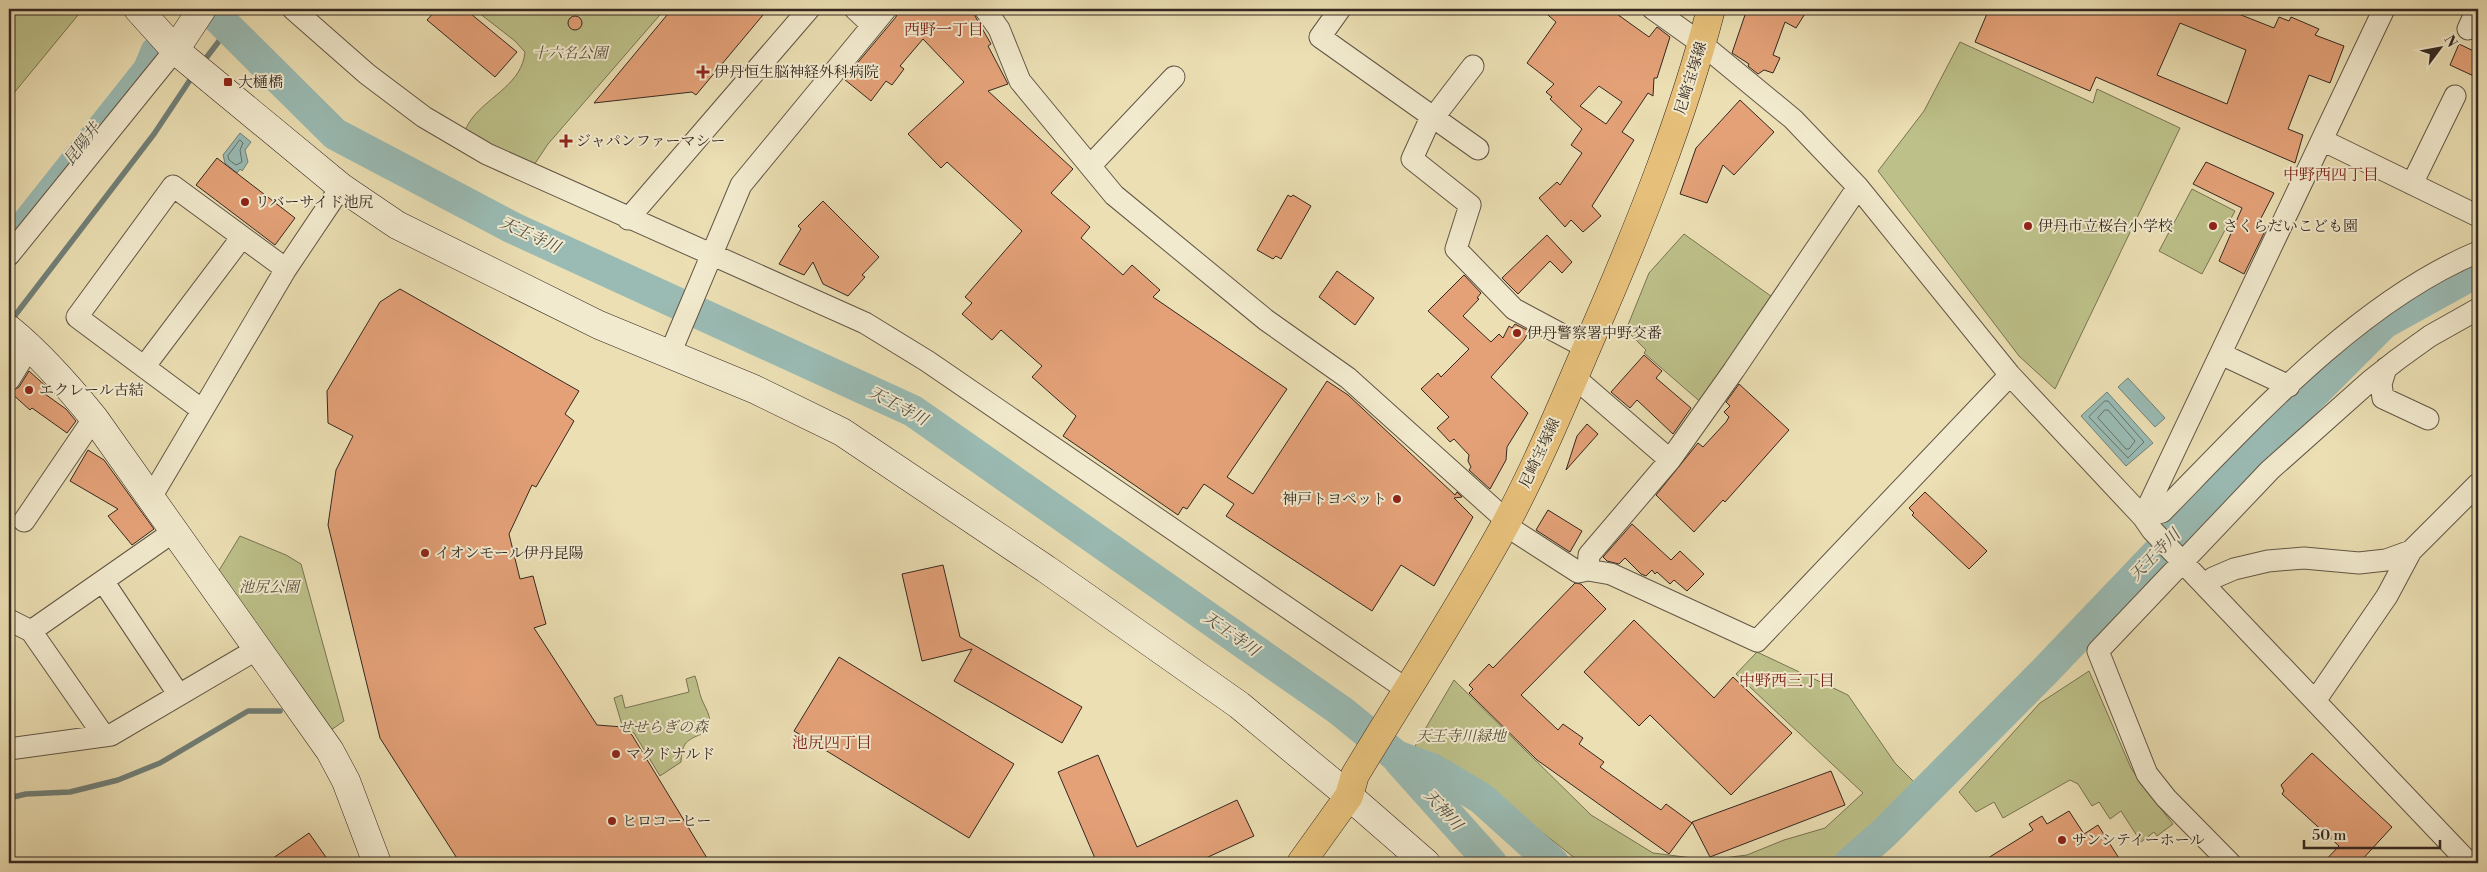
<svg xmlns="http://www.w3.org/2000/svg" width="2487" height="872" font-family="'Libre Bodoni','Noto Serif JP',serif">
<rect width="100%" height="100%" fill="#ebdfb3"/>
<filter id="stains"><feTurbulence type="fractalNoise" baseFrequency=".004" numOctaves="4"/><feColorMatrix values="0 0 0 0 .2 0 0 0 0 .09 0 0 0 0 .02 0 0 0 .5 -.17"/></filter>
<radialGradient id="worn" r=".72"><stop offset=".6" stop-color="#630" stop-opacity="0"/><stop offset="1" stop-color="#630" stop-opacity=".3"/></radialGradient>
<path fill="#bdc089" stroke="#787455" d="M9,9H83L9,99Z
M474,9H665L548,144L532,168L463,134C466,128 469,122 473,117C491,95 522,83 525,52L515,41Z
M1960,42L2093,103L2097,89L2180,128L2055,389L2019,356L1878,171L1924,111Z
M2192,189L2235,211L2202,274L2159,251Z
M1684,234L1775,299L1704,405L1644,353L1646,350L1626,330L1649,273Z
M240,536L286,555L301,564L344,721L328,732L215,577Z
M1757,652L1848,695L1895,763L1916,784L1852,851L1837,863H1581L1500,799L1414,748L1454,680L1591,815L1653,853L1708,860L1747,855L1784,840L1825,828L1863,793L1736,674Z
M2089,671L2131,768L2142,785L2173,824L2157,836L2154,832L2141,842L2121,811L2110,819L2099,802L2092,806L2078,784L2070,780L2003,818L1994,802L1976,812L1959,792L2040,703Z
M695,676C698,684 699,693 702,700C707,711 713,719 708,731C689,740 682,739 681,762L660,776L634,733L622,725L614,698L622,695L625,708L689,692L686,679Z"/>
<path fill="#9abbb4" stroke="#718079" d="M240,133L251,142L245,150L248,162L242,171L240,169L237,173L225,163L223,155Z
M2128,378L2165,418L2155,427L2118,387Z
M2107,392L2153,443L2126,466L2081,416Z"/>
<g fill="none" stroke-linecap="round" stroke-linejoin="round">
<path stroke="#67726a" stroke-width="1" d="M240,140L243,143L240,150L242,162L236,165L229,160L228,156Z
M2105,401H2108L2144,442L2128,458L2089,417Z
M2105,410H2108L2135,441L2129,449H2126L2098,418Z"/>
<path stroke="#718079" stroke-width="5.5" d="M203,62L229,28
M16,321L13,318L154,134L194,74
M9,798L26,794L70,792L118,780L160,763L248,711H280"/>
<path stroke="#9abbb4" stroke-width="19" d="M9,236L143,67L151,48"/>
<path stroke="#9abbb4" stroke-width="32" d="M209,9L335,134L513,228L913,411L1341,711L1396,756L1432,769L1481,798L1553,863
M1399,760L1491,863
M1850,863L1883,834L2045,671L2232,475L2384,323L2478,271"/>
</g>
<path fill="#e4a178" stroke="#342821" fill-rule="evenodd" d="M437,9H465L517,52L495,77L427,20Z
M672,9H768L696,95L692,92L594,103Z
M898,9H971L991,44L988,46L1008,84L988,91L1073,169L1051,193L1090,227L1081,238L1123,275L1132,265L1160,290L1153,297L1287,389L1227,477L1253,494L1327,381L1348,395L1455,495L1457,492L1462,497L1454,498L1473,517L1434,586L1401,565L1372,611L1226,516L1234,504L1204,484L1187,509L1183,507L1178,515L1063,436L1076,416L1032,377L1042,366L1001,330L992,340L962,314L972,303L965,297L1022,231L947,162L941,168L908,134L964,82L923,39L900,66L904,69L892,85L886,81L871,101L844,79L896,17Z
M1541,9H1610L1649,37L1657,27L1670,37L1657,78H1654L1653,96L1648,93L1622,132L1634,140L1592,206L1601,216L1583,232L1571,220L1565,227L1539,198L1557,182L1560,185L1582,153L1571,145L1582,129L1550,99L1552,97L1546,92L1554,84L1527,63L1556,22ZM1599,86L1622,102L1606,124L1580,106Z
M1747,9H1808L1796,28L1785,22L1773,55L1780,58L1773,73L1764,70L1758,74L1748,66L1749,64L1732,53Z
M1989,9H2226L2274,28L2279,17L2289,21L2291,17L2319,29L2315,35L2344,46L2330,83L2309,75L2288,129L2303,135L2295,163L2096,77L2090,91L1975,42ZM2180,23L2246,50L2227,104L2157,75Z
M568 23a7 7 0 1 1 14 0a7 7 0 1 1-14 0Z
M2459,44L2478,53V78L2450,65Z
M1740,100L1774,132L1734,175L1723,165L1707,203L1680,194L1696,148Z
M217,158L295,218L275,245L196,185Z
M2206,162L2274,193L2259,222L2267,227L2244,274L2219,261L2242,208L2193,184Z
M1288,195L1291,197L1293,195L1311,206L1281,259L1276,256L1273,259L1257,250Z
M823,201L879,257L862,275L865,277L848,296L823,284L813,262L804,275L779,264L801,229L798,226Z
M1547,235L1572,262L1562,273L1550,261L1518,294L1502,278Z
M1337,271L1374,298L1355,325L1319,297Z
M1464,275L1481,293L1477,298L1479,299L1463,316L1491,342L1499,334L1503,338L1509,326L1512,328L1515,324L1529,331L1524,340L1491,377L1528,413L1507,447L1506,460L1490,489L1469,470L1471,467L1468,461L1469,455L1454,439L1450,442L1437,428L1449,417L1421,389L1438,373L1441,377L1469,349L1428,311Z
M400,289L579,391L565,414L574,421L536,487L532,485L509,534L520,579L533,576L546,624L534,628L597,725L623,727L632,735L710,863H460L380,738L328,525L336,470L353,436L328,423L327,391L380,302Z
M1644,355L1662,371L1656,378L1691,408L1673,434L1637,400L1630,408L1611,392Z
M29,371L49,389L45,394L66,409L76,421L67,433L32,408L30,410L10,392L19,387Z
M1739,384L1789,430L1725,502L1723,500L1694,532L1656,495L1698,443L1703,447L1726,422L1729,417L1724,412L1730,406L1726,402Z
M1587,424L1598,434L1566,470L1577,436Z
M88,450L104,460L154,529L132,545L108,516L118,509L70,481Z
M1925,492L1987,551L1969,569L1912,515L1914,513L1909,508Z
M1548,510L1582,531L1570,552L1536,530Z
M1632,524L1671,560L1680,551L1704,574L1687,591L1674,580L1670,584L1657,572L1655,574L1652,570L1646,576L1641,574L1625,558L1619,564L1607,561L1603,557Z
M943,565L960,637L1082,707L1062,743L954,681L972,649L922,661L902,574Z
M1575,583L1581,584L1606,609L1521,695L1558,730L1563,724L1583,738L1579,744L1604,762L1600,767L1661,810L1666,804L1692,823L1669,854L1537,760L1469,693L1473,689L1469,685L1489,664L1493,668Z
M1634,620L1714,698L1733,677L1792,733L1731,795L1650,715L1639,726L1584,672Z
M839,657L1014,764L969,838L794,731Z
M2312,753L2392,827L2359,863H2323L2339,846L2282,794L2284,791L2281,785Z
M1098,755L1137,847L1237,800L1254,836L1195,863H1097L1058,772Z
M1831,771L1845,805L1710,857L1692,822Z
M2069,811L2084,834L2098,825L2122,863H1980L2033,830L2029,824L2042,816L2047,824Z
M309,833L330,863H266Z"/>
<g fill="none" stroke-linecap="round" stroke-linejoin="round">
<defs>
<path id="street" d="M293,9L367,74L424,117L487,154L865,323L927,361L1406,689
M855,9L872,25
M985,9L999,29L1020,81L1114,195L1266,320L1348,378L1507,521
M1340,9L1320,37L1478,149
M1653,9L1702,44L1793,119L1858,187L2010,375L2143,517L2152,530L2469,863
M2468,29L2477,9
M1473,66L1427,126L1412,159L1470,205L1456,249L1514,309L1587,348
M2322,140L2478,216
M1090,166L1174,77
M2412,184L2455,96
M628,219L809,9
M9,255L175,50
M2221,354L2289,386
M669,356L741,185L886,9
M144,367L242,237
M2386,368L2381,384L2383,398L2428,419
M1574,377L1670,460
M9,380L30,346
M202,410L77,317L173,186L286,269L341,187
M150,499L286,269
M2143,517L2384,9
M2143,517L2162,512C2252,420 2358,302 2478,252
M24,521L94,418
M1505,525L1578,572L1588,570L1611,574L1757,641L2010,375
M1588,570L1589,555L1670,460L1734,370L1858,187
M103,581L179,695
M2206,586L2213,578L2234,569L2268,561L2304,558L2359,563L2386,560L2411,551L2478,484
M9,620L31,631L104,736
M31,631L173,532
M2315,701L2387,596L2411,551
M9,749L111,735L259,648
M2230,863L2166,798L2147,774L2098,651L2270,470L2370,381L2398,359L2430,336L2478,309"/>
<path id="secondary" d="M138,9L175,50L341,187L397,225L599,325L754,389L842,432L1046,569L1239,705L1349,796L1426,863
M175,50L202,9
M9,329C41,355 68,386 94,418L330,751L346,781L377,863"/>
<path id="primary" d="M1301,863L1349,796L1355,775C1405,692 1458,611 1504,527C1538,464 1565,398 1593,333C1639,227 1682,121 1711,9"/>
</defs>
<use href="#street" stroke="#625646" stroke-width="23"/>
<use href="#secondary" stroke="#342821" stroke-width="29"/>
<use href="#primary" stroke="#342821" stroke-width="29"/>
<use href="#street" stroke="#f2eace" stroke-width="21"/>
<use href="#secondary" stroke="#f2eace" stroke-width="28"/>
<use href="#primary" stroke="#e6c07a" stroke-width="28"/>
</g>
<g fill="#8f2418" stroke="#f2eace" stroke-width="2">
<path d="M700.5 64.5h5v5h5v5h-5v5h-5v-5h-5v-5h5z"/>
<rect x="223" y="77" width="10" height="10" rx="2.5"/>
<path d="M563.5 133.5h5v5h5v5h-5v5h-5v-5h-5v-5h5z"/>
<circle cx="245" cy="202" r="5"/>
<circle cx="2028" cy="226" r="5"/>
<circle cx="2213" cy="226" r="5"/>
<circle cx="1517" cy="333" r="5"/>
<circle cx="29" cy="390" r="5"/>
<circle cx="1397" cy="499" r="5"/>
<circle cx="425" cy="553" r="5"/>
<circle cx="616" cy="754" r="5"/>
<circle cx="612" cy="821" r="5"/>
<circle cx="2062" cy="840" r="5"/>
</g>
<g text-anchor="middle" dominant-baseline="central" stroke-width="4" stroke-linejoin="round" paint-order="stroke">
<g font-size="15" font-style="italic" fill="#564e3b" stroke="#f2eace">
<text x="570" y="53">十六名公園</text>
<text x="269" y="587">池尻公園</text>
<text x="663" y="727">せせらぎの森</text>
<text x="1461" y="736">天王寺川緑地</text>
</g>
<g font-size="15" fill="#342821" stroke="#f2eace" text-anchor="start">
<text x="714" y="72">伊丹恒生脳神経外科病院</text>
<text x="238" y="82">大樋橋</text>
<text x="576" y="141">ジャパンファーマシー</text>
<text x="255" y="202">リバーサイド池尻</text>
<text x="2038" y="226">伊丹市立桜台小学校</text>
<text x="2223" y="226">さくらだいこども園</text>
<text x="1527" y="333">伊丹警察署中野交番</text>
<text x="39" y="390">エクレール古結</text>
<text x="1387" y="499" text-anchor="end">神戸トヨペット</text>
<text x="435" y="553">イオンモール伊丹昆陽</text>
<text x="626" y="754">マクドナルド</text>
<text x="622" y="821">ヒロコーヒー</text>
<text x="2072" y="840">サンシテイーホール</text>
</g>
<g font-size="15" fill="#342821" stroke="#f2eace">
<text transform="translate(1691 78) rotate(-73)">尼崎宝塚線</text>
<text transform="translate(1540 453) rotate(-65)">尼崎宝塚線</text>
</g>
<g font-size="16" fill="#7a1f14" stroke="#f2eace">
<text x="944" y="30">西野一丁目</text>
<text x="2331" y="175">中野西四丁目</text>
<text x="1787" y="681">中野西三丁目</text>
<text x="832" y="743">池尻四丁目</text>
</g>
<g font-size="16" font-style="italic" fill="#4e4d46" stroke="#f2eace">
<text transform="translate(82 144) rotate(-52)">昆陽井</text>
<text transform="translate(530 235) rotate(25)">天王寺川</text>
<text transform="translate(898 406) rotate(28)">天王寺川</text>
<text transform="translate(2155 555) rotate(-46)">天王寺川</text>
<text transform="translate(1231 634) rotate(35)">天王寺川</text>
<text transform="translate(1443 810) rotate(48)">天神川</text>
</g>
</g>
<rect width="2487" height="872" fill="none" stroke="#ebdfb3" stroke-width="30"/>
<rect x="10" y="10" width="2467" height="852" fill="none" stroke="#342821" stroke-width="2.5"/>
<rect x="15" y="15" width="2457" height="842" fill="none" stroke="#342821"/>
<g transform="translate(2440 48) rotate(58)" stroke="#f2eace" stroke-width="4" paint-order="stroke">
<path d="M0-4L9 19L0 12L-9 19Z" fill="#342821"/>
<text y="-8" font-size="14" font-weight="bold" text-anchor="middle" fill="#342821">N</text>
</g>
<path d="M2304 840v8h136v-8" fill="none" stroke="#342821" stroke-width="2.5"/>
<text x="2312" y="840" font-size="15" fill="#342821" stroke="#f2eace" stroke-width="4" paint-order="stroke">50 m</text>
<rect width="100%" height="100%" filter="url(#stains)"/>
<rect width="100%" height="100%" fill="url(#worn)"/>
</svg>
